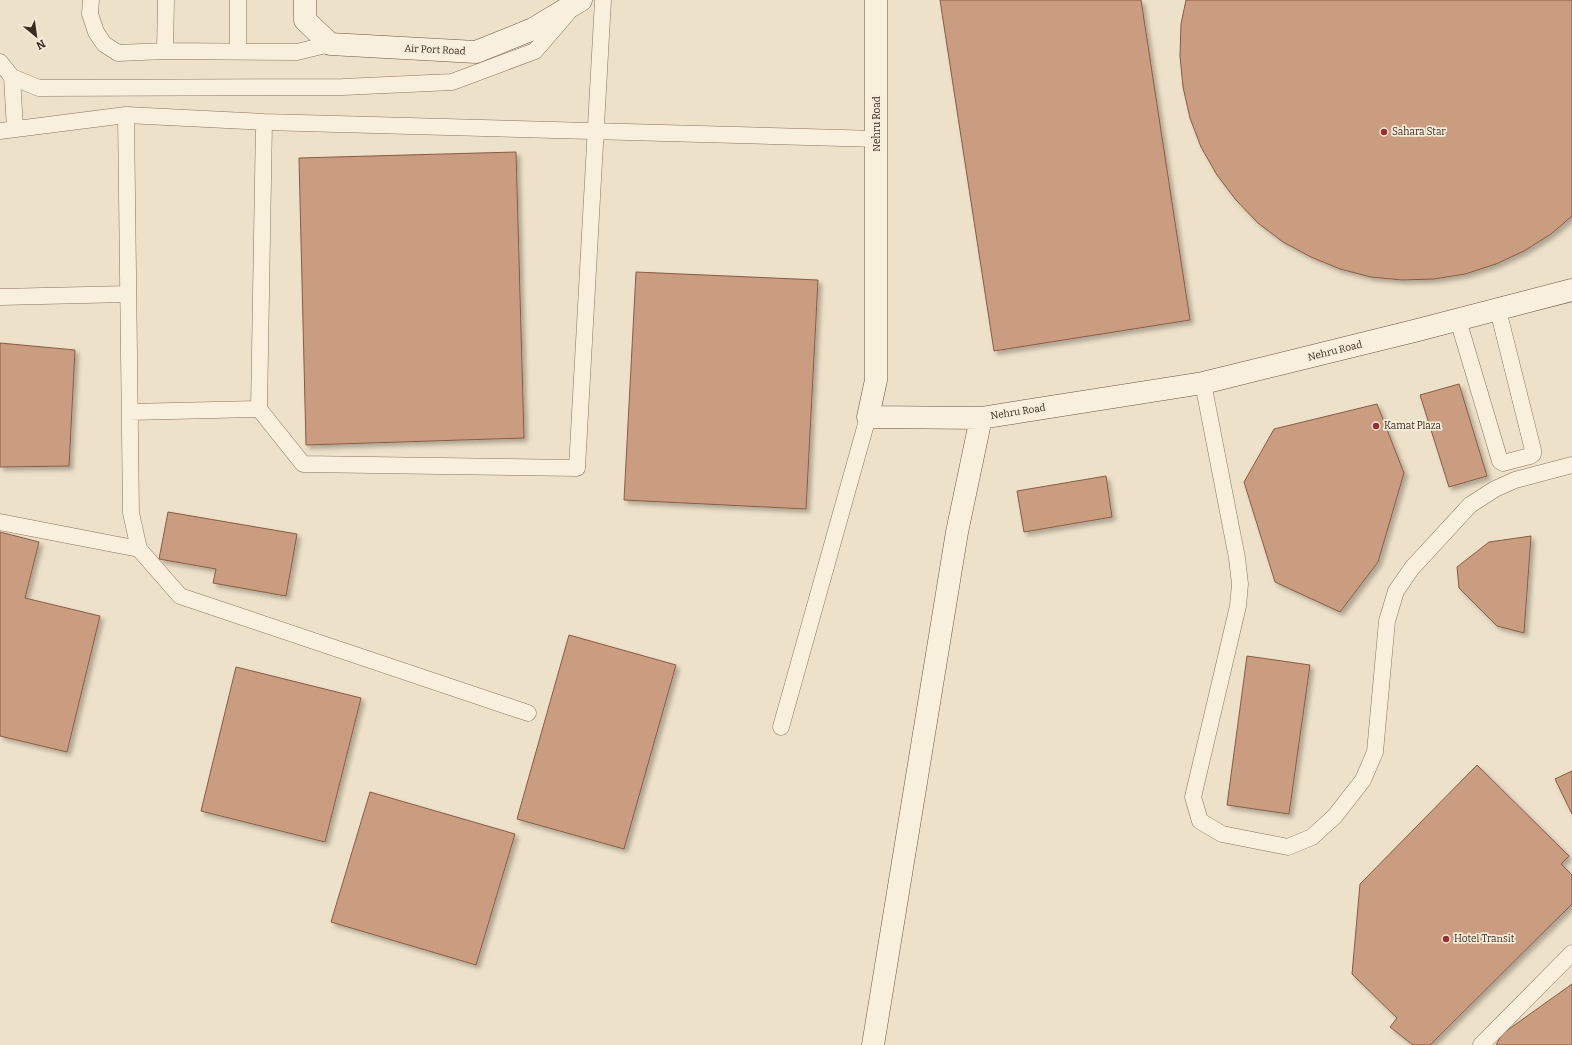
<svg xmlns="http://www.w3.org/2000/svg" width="1572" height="1045" font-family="Bitter,serif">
<defs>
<filter id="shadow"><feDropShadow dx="3.5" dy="3.5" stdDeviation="2" flood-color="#0004"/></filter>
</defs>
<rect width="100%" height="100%" fill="#eee1c9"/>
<path fill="#ca9c80" stroke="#885c44" filter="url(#shadow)" d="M940,0H1141L1190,320L994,351Z
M1186,0H1572V216L1551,234L1524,251L1496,264L1465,274L1434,279L1402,280L1371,277L1340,269L1311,257L1283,242L1258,223L1236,200L1217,175L1201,147L1190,118L1183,87L1180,56L1181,24Z
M516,152L524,438L306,445L299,158Z
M636,272L818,280L806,509L624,500Z
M0,343L75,350L69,466L0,467Z
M1459,384L1487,476L1449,487L1420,395Z
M1377,404L1404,473L1378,562L1340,612L1275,582L1244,482L1274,429Z
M1106,476L1112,517L1024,532L1017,491Z
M168,512L297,534L286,596L213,583L216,569L159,559Z
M0,532L39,542L25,598L100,616L67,752L0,736Z
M1531,536L1524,633L1497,626L1459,588L1457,567L1489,542Z
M569,635L676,665L624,849L517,819Z
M1247,656L1310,665L1289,814L1227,805Z
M236,667L361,698L325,842L201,811Z
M1477,765L1569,856L1561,864L1572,875V904L1430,1045H1413L1390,1027L1397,1018L1352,974L1360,884Z
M1572,771V814L1555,779Z
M370,792L515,834L476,965L331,922Z
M1572,984V1045H1496L1502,1034Z"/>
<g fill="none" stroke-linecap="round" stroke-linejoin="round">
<defs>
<path id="lane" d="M91,0L90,14L96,32L104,44L118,53L165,51L297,52L330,44
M165,51L166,0
M238,51V0
M0,62L12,77L39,88L343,87L452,82L535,51L567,14
M12,77L15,129
M126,115L131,513L139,549L180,596L528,713
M264,122L259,409L303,464L577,468L603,0
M0,131L126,115L264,122L877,139
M0,297L128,294
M1458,320L1500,461L1503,463L1530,456L1533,454V450L1498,310
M1203,383L1237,558L1240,584L1238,606L1193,797L1200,821L1222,834L1288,847L1312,837L1335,816L1363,780L1375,752L1387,621L1396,591L1412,568L1470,505L1495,489L1515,480L1572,465
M130,412L259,409
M0,522L139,549
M781,727L868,417
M1481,1045L1572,953"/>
<path id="secondary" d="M305,0V20L330,44L476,52L533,29L581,0
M876,0V380L868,417L981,418L1203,383L1414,331L1572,290
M873,1045L957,532L981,418"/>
</defs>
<use href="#lane" stroke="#8a735e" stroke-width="17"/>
<use href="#secondary" stroke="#6c5441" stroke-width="23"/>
<use href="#lane" stroke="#f8efdc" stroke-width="16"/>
<use href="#secondary" stroke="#f8efdc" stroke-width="22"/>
</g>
<g fill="#973035" stroke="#f5ecd9" stroke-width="1.5">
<circle cx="1384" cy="132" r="4"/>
<circle cx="1376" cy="426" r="4"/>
<circle cx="1446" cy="939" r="4"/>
</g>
<g text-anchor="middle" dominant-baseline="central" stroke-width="3.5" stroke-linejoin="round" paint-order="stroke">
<g font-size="10" fill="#3b2c21" stroke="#f5ecd9">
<text transform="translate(435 50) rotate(3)">Air Port Road</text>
<text transform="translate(877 124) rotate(-90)">Nehru Road</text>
<text transform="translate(1335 351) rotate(-14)">Nehru Road</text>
<text transform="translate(1018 412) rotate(-9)">Nehru Road</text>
</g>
<g font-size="10" fill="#3b2c21" stroke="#f5ecd9" text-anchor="start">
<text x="1392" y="132">Sahara Star</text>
<text x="1384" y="426">Kamat Plaza</text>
<text x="1454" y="939">Hotel Transit</text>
</g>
</g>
<g transform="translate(36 36) rotate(151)" stroke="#f5ecd9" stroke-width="3" paint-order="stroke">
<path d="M0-3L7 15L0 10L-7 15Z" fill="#3b2c21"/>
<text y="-6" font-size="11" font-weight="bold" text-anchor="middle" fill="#3b2c21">N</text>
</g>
</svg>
